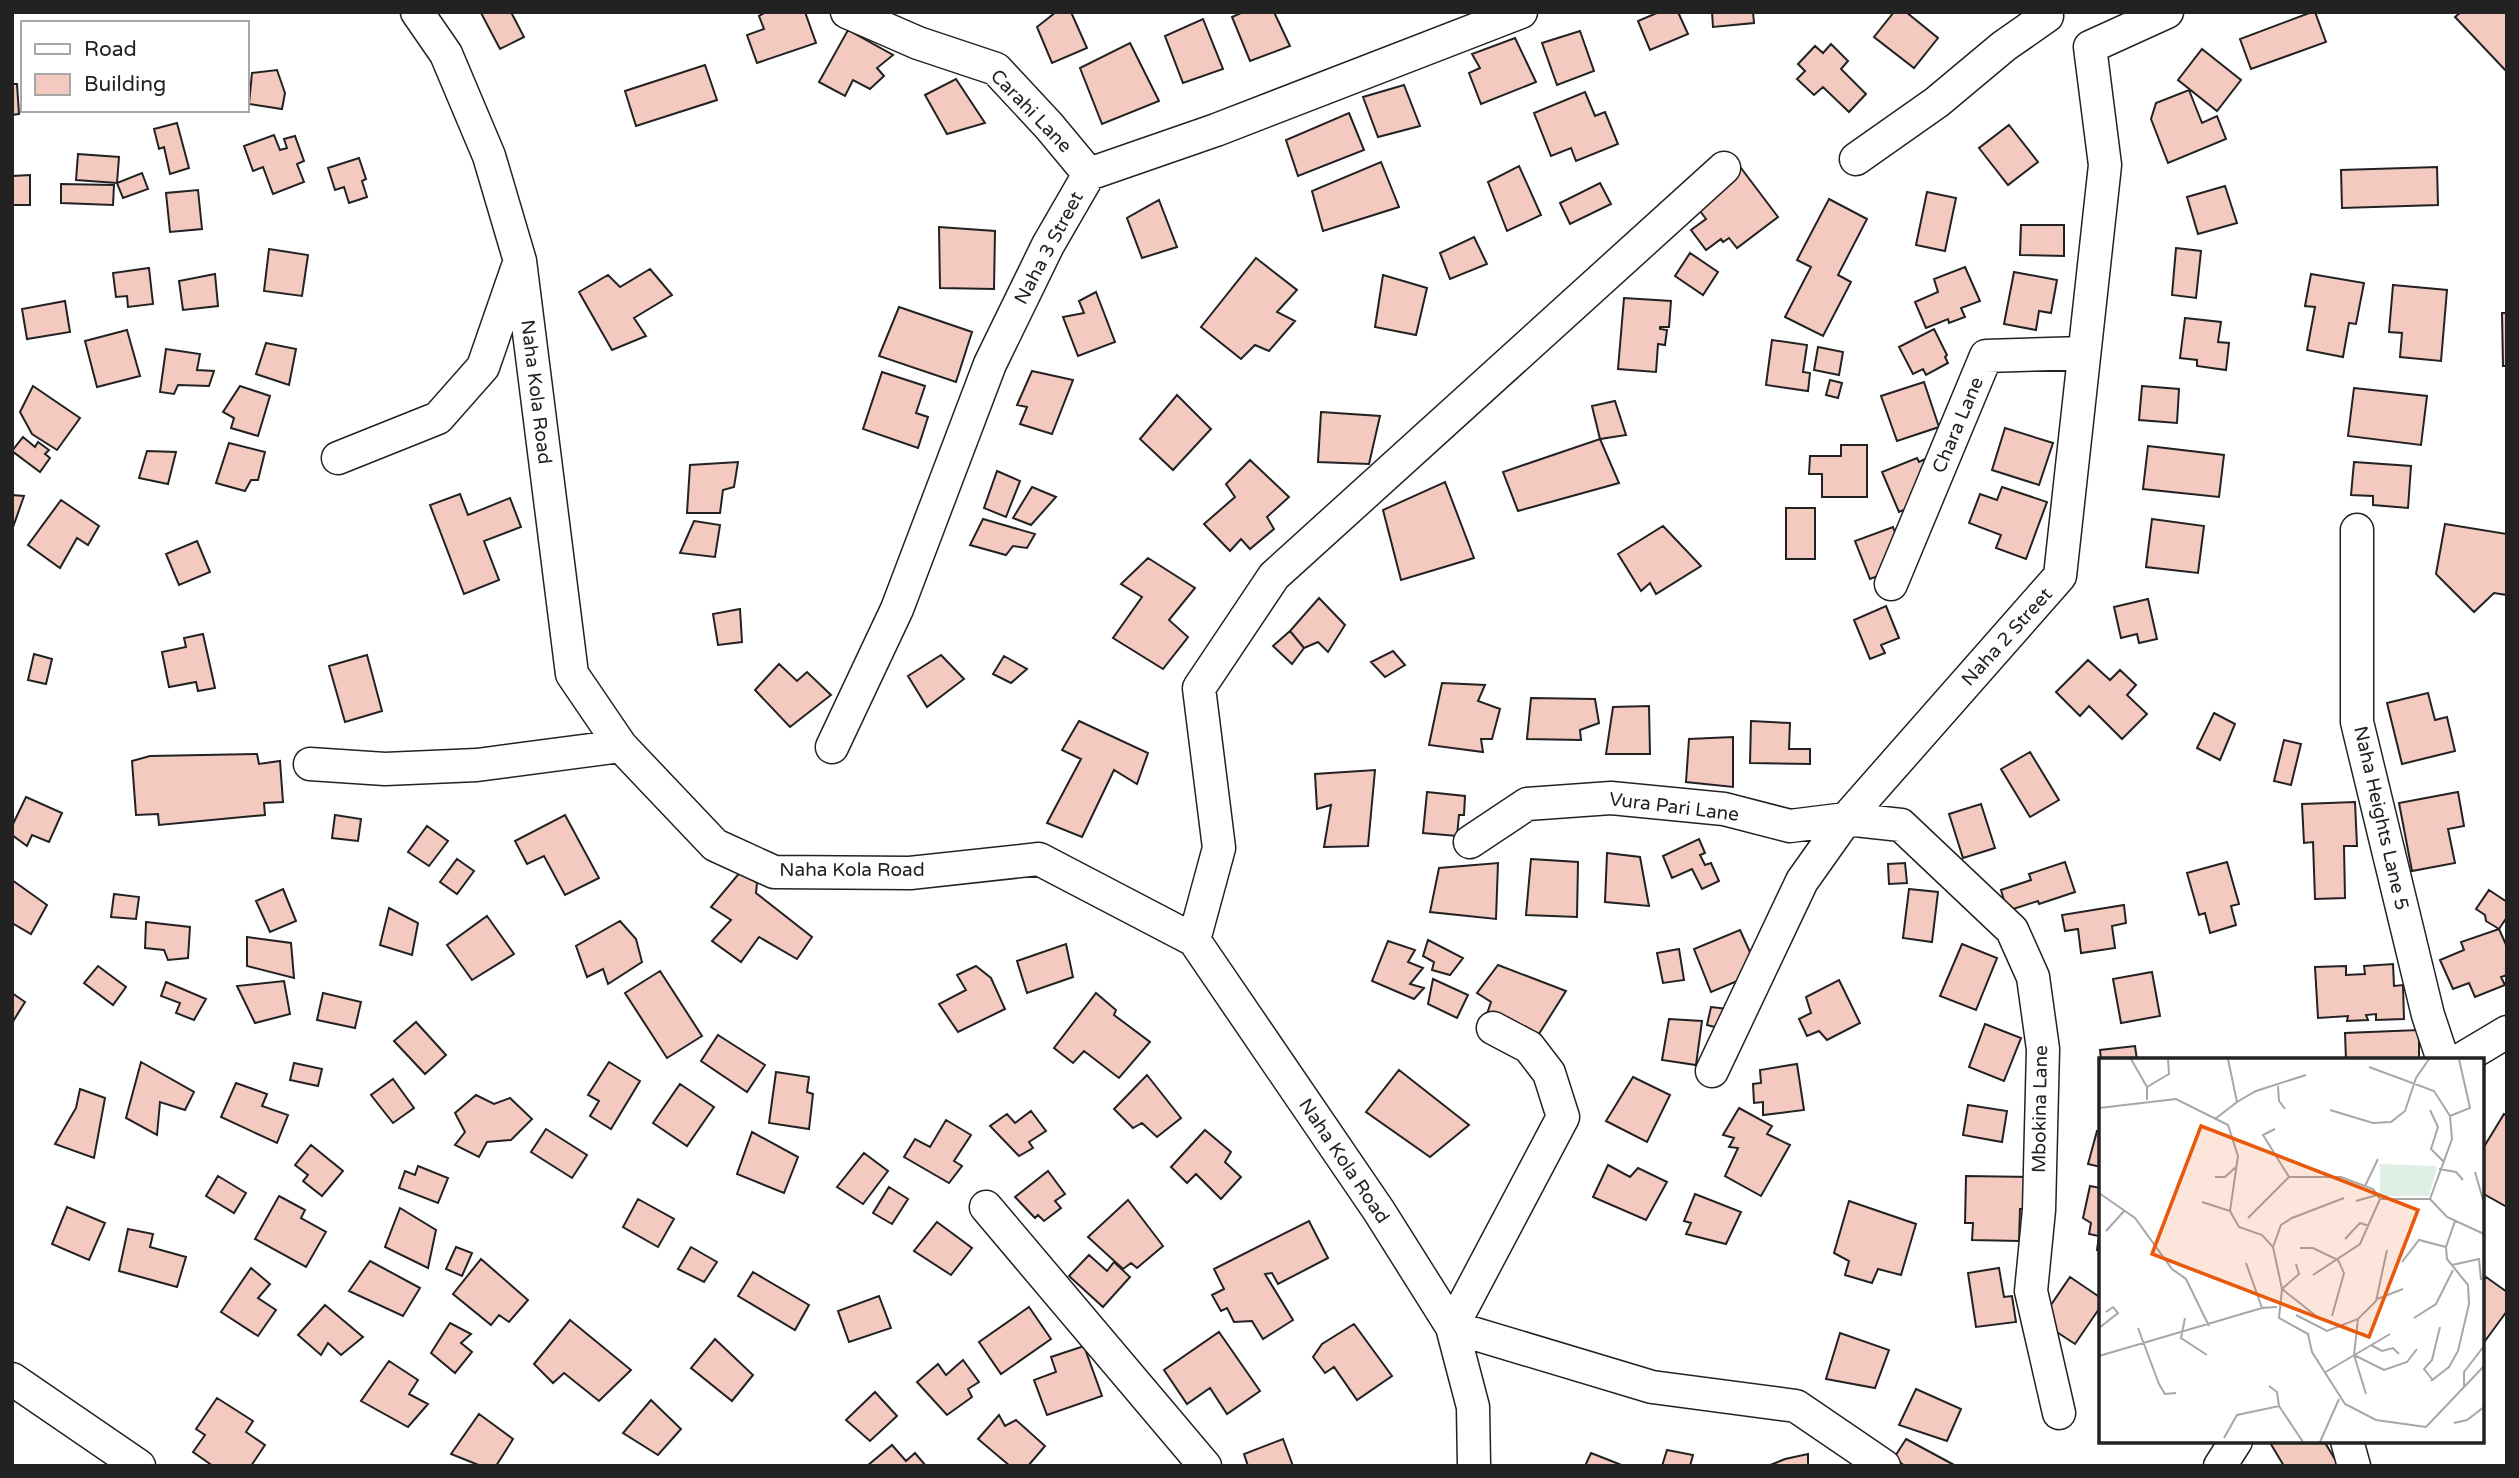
<svg xmlns="http://www.w3.org/2000/svg" width="2519" height="1478" font-family="'Varela Round',sans-serif">
<rect width="100%" height="100%" fill="#fff"/>
<path fill="#f3c9c0" stroke="#222" stroke-width="2" d="M511,12L524,37L500,49L481,13Z
M766,12H805L816,43L757,63L747,35L764,29L759,16Z
M1056,12H1071L1087,48L1052,63L1037,27Z
M1243,12H1274L1290,46L1250,61L1232,17Z
M1659,12H1678L1688,34L1650,50L1638,21Z
M1712,12H1753L1754,23L1713,27Z
M1894,12H1906L1938,38L1914,68L1874,37Z
M2312,12H2315L2326,42L2251,69L2240,39Z
M2461,12H2507V72L2455,17Z
M1203,19L1223,69L1183,83L1165,36Z
M848,30L893,55L877,68L884,76L870,89L853,80L845,96L819,82Z
M1580,31L1594,71L1557,85L1542,43Z
M1515,38L1536,82L1481,104L1469,73L1480,68L1472,54Z
M1130,43L1159,101L1102,124L1080,68Z
M1831,44L1848,61L1841,69L1866,94L1849,112L1823,87L1814,95L1797,79L1805,71L1798,64L1815,46L1823,53Z
M2202,49L2241,80L2217,111L2178,80Z
M705,65L717,100L636,126L625,91Z
M277,70L285,93L282,109L249,104L252,73Z
M956,79L985,123L947,134L925,95Z
M12,84H17L19,114L12,115Z
M1404,85L1420,126L1378,137L1363,97Z
M2189,90L2202,123L2217,116L2226,139L2168,163L2151,119L2156,103Z
M1585,92L1595,116L1605,112L1618,144L1576,161L1571,148L1551,156L1534,113Z
M1349,113L1364,150L1298,176L1286,140Z
M177,123L189,168L170,174L164,147L159,149L154,129Z
M2009,125L2038,162L2008,185L1979,148Z
M274,135L280,150L287,148L284,139L295,136L304,161L297,164L304,182L273,194L263,167L253,171L244,146Z
M78,154L119,157L117,183L76,180Z
M359,158L366,179L362,181L367,197L349,203L344,187L335,190L328,168Z
M1381,162L1399,207L1323,231L1312,191Z
M1519,166L1541,215L1507,231L1488,182Z
M2437,167L2438,205L2342,208L2341,170Z
M1741,168L1778,217L1737,248L1729,238L1723,242L1721,239L1706,250L1691,230L1706,219L1694,203Z
M142,173L148,189L123,198L117,183Z
M30,175V205H12V176Z
M1600,183L1611,204L1570,224L1560,203Z
M61,184L114,185L113,205L61,203Z
M2225,186L2237,223L2198,234L2187,197Z
M198,190L202,229L170,232L166,193Z
M1927,192L1956,198L1945,251L1916,245Z
M1829,199L1867,219L1838,275L1851,282L1823,336L1785,317L1811,267L1797,260Z
M1159,200L1177,247L1142,258L1127,218Z
M2021,225H2064V256L2020,255Z
M939,227L995,231L994,289L940,288Z
M1474,237L1487,264L1450,279L1440,253Z
M2176,248L2201,251L2196,298L2172,295Z
M269,249L308,255L302,296L264,291Z
M1690,253L1718,272L1703,295L1675,276Z
M1256,258L1297,290L1277,312L1295,321L1269,351L1255,345L1241,359L1201,327Z
M1965,267L1980,301L1961,308L1965,317L1949,323L1948,319L1926,328L1915,302L1938,292L1934,279Z
M149,268L153,304L128,307L127,296L116,297L113,273Z
M650,269L672,295L634,318L646,336L612,350L579,292L608,275L620,287Z
M2014,272L2057,280L2051,313L2039,311L2036,330L2004,324Z
M215,274L218,306L183,310L179,281Z
M2311,274L2364,283L2356,324L2349,323L2343,357L2307,350L2315,307L2305,306Z
M1383,275L1427,288L1416,335L1375,327Z
M2393,285L2447,290L2441,361L2400,357L2402,333L2389,332Z
M1096,292L1115,342L1078,356L1063,317L1084,313L1079,301Z
M1624,298L1671,301L1669,327H1660V329L1667,330L1665,345L1658,344L1656,372L1618,369Z
M65,301L70,332L27,339L22,309Z
M899,307L972,332L956,382L879,356Z
M2502,313H2507V366H2503Z
M2185,318L2221,322L2218,342L2229,343L2226,370L2197,366V360L2180,358Z
M1934,329L1947,355L1945,357L1948,363L1926,375L1923,369L1913,374L1899,347Z
M127,330L140,376L97,387L85,341Z
M1772,340L1807,345L1803,372L1810,373L1808,391L1766,385Z
M266,343L296,349L289,385L256,374Z
M1818,347L1843,352L1839,375L1814,370Z
M166,349L200,354L197,370L214,371L209,386L178,385L174,394L160,392Z
M1032,371L1073,380L1052,434L1020,424L1027,407L1017,405Z
M882,372L925,386L916,413L928,417L918,448L863,429Z
M1830,380L1842,383L1838,398L1826,395Z
M1924,382L1939,427L1897,441L1881,396Z
M33,386L80,418L57,450L32,434L20,412Z
M240,386L270,396L258,436L231,428L234,418L223,412Z
M2142,386L2179,389L2177,423L2139,420Z
M2354,388L2427,396L2421,445L2348,436Z
M1177,395L1211,429L1173,470L1140,439Z
M1615,401L1626,435L1600,439L1592,406Z
M1321,412L1380,416L1369,464L1318,462Z
M2005,428L2053,443L2039,485L1992,470Z
M23,437L35,447L38,442L49,450L45,454L50,458L40,472L12,451Z
M1600,439L1619,483L1518,511L1503,472Z
M229,443L265,452L258,480H251L245,491L216,483Z
M1841,445H1867V497H1822V474H1809L1810,456H1841Z
M2148,446L2224,455L2219,497L2143,489Z
M147,451L176,452L168,484L139,478Z
M1917,458L1919,462L1925,459L1932,475L1934,497L1899,512L1882,472Z
M1250,460L1289,497L1267,517L1274,529L1250,549L1241,539L1230,551L1204,524L1235,497L1226,484Z
M738,462L734,487L723,490L720,513H687L690,465Z
M2354,462L2411,466L2408,508L2373,505V496L2351,495Z
M997,471L1020,481L1006,517L984,508Z
M1445,482L1474,558L1401,580L1383,510Z
M1032,487L1056,497L1031,525L1013,518Z
M2002,487L2047,502L2026,559L1996,548L2001,535L1969,523L1980,494L1997,500Z
M460,494L468,515L510,498L521,527L484,541L499,580L464,594L430,505Z
M12,495L24,496L12,530Z
M61,500L99,526L88,545L77,538L60,568L28,545Z
M1786,508H1815V559H1786Z
M983,519L1035,534L1027,548L1013,546L1006,555L970,545Z
M2152,519L2204,526L2198,573L2146,567Z
M694,521L720,525L715,557L680,553Z
M2445,524L2507,534V595L2494,593L2474,612L2436,574Z
M1663,526L1701,566L1656,594L1650,583L1641,591L1618,554Z
M1893,527L1907,565L1870,579L1855,541Z
M197,541L210,572L179,585L166,554Z
M1148,558L1195,588L1169,620L1188,637L1163,669L1113,638L1142,597L1121,584Z
M1319,598L1345,625L1328,652L1318,642L1304,648L1290,631Z
M2148,599L2157,639L2139,643L2137,634L2121,638L2114,607Z
M1886,606L1899,638L1881,645L1885,653L1870,659L1854,620Z
M740,609L742,642L718,645L713,614Z
M1290,631L1304,648L1292,664L1273,646Z
M203,634L215,688L198,691L196,682L169,687L162,652L186,647L184,638Z
M1393,651L1405,665L1385,677L1371,662Z
M34,654L52,659L46,684L28,680Z
M367,655L382,711L345,722L329,666Z
M941,655L964,679L927,707L908,676Z
M1004,656L1027,669L1011,683L993,674Z
M2088,660L2110,680L2120,670L2136,685L2127,695L2147,714L2122,739L2089,706L2080,716L2056,692Z
M779,664L797,681L807,672L831,695L790,727L755,690Z
M1442,683L1485,685L1478,701L1500,709L1492,739H1481L1483,752L1429,745Z
M2428,693L2435,720L2447,717L2455,751L2402,764L2387,703Z
M1531,698L1595,699L1599,723L1580,730L1581,740L1527,739Z
M1649,706L1650,754H1606L1613,707Z
M2214,713L2235,724L2220,760L2197,748Z
M1079,721L1148,753L1137,784L1114,770L1082,837L1047,823L1081,759L1062,750Z
M1751,721L1790,723L1789,749H1810V764L1750,763Z
M1733,737V787L1686,782L1689,739Z
M2284,740L2301,744L2291,785L2274,781Z
M2030,752L2059,800L2030,817L2001,769Z
M257,754L259,764L280,761L283,802L264,803L265,815L159,825L158,814L136,815L132,761L150,756Z
M1375,770L1368,846L1324,847L1331,805L1317,809L1315,774Z
M1427,792L1465,796L1464,815H1459L1457,836L1423,833Z
M2458,792L2464,826L2448,829L2455,863L2412,871L2399,803Z
M26,797L62,813L49,842L32,835L27,846L12,835V826Z
M2355,802L2357,846H2344L2345,898L2315,899L2313,842L2304,843L2302,804Z
M1981,804L1995,848L1963,858L1949,814Z
M335,815L361,819L358,841L332,838Z
M565,815L599,878L565,895L544,856L527,864L515,841Z
M427,826L448,841L429,866L408,852Z
M1699,839L1705,853L1700,855L1705,865L1711,863L1719,881L1702,889L1692,869L1672,878L1663,856Z
M1607,853L1640,857L1649,906L1605,902Z
M457,859L474,871L457,894L440,882Z
M1531,859L1578,862L1577,917L1526,915Z
M2065,862L2075,892L2039,904L2038,901L2007,911L2001,890L2031,880L2029,874Z
M2227,862L2239,904L2231,906L2236,925L2210,933L2205,913L2199,915L2187,873Z
M1498,863L1496,919L1430,912L1439,868Z
M1905,863L1907,883L1889,884L1888,864Z
M741,871L757,883L756,893L812,937L797,959L759,937L741,962L712,941L731,920L711,907Z
M12,880L47,905L31,934L12,923Z
M283,889L296,921L270,932L256,901Z
M1909,889L1938,892L1932,942L1903,938Z
M2489,890L2507,902V917L2499,929L2486,921L2485,915L2476,909Z
M114,894L139,897L136,919L111,917Z
M2124,905L2126,923L2112,926L2115,948L2081,953L2078,929L2065,931L2062,915Z
M389,908L418,923L412,955L380,945Z
M487,916L514,954L472,980L447,945Z
M620,921L636,939L642,962L608,984L603,969L587,977L576,946Z
M146,922L190,927L188,958L168,960L164,950L145,948Z
M2499,929L2507,947V975L2501,977L2505,985L2475,997L2469,983L2453,989L2440,960L2464,950L2461,942Z
M1740,930L1759,972L1711,992L1694,949Z
M247,937L291,943L294,978L247,966Z
M1428,940L1463,958L1450,975L1432,970L1434,962L1423,956Z
M1388,941L1415,950L1408,962L1423,968L1410,984L1424,988L1414,999L1372,981Z
M1066,944L1073,977L1027,993L1017,961Z
M1962,944L1997,958L1976,1010L1940,996Z
M1679,949L1684,980L1663,983L1657,953Z
M2393,964L2394,986L2403,985L2404,1019L2376,1020V1014L2366,1015L2368,1020L2347,1021L2348,1016L2318,1018L2315,967L2346,966V975L2365,974L2364,966Z
M1498,965L1566,991L1537,1037L1486,1017L1491,1002L1477,993Z
M98,966L126,987L113,1005L84,983Z
M976,966L991,978L1005,1009L958,1032L939,1004L966,990L957,975Z
M660,971L702,1036L667,1058L625,993Z
M2152,972L2160,1016L2121,1023L2113,979Z
M1433,979L1468,995L1457,1018L1428,1004Z
M1839,980L1860,1023L1827,1040L1819,1031L1807,1036L1799,1019L1811,1013L1806,997Z
M284,981L290,1014L255,1023L237,986Z
M166,982L206,999L194,1020L176,1013L180,1003L161,996Z
M12,993L25,1002L12,1023Z
M323,993L361,1002L355,1028L317,1020Z
M1096,993L1116,1010L1114,1015L1150,1042L1119,1078L1084,1051L1073,1063L1054,1048Z
M1711,1007L1737,1010L1730,1031L1707,1025Z
M1669,1019L1702,1021L1696,1065L1662,1060Z
M416,1022L446,1055L425,1074L394,1041Z
M1985,1024L2021,1038L2004,1081L1969,1067Z
M2419,1030V1060H2346L2345,1033Z
M718,1035L765,1065L747,1092L701,1061Z
M2135,1046L2137,1060H2101L2100,1050Z
M141,1062L194,1092L185,1110L160,1102L157,1135L126,1118Z
M609,1062L640,1081L611,1129L590,1116L599,1101L588,1095Z
M294,1063L322,1069L318,1086L290,1080Z
M1797,1064L1804,1110L1763,1115V1102L1754,1103L1753,1084L1761,1083L1760,1070Z
M1399,1070L1469,1125L1430,1157L1366,1112Z
M776,1072L809,1077L807,1092L813,1094L809,1129L769,1123Z
M1147,1075L1181,1118L1157,1137L1142,1123L1133,1128L1114,1109Z
M1633,1077L1670,1095L1647,1142L1606,1121Z
M393,1079L414,1108L393,1123L371,1095Z
M236,1083L267,1094L262,1106L288,1115L277,1143L221,1117Z
M680,1084L714,1107L687,1146L653,1123Z
M80,1089L105,1098L94,1158L55,1144L76,1108Z
M476,1095L494,1104L510,1098L532,1119L511,1140L487,1142L479,1157L455,1145L465,1132L455,1113Z
M1968,1105L2007,1111L2002,1142L1963,1135Z
M1739,1108L1772,1126L1767,1134L1790,1145L1761,1196L1725,1176L1738,1148L1729,1147L1734,1138L1723,1135Z
M1031,1111L1046,1131L1029,1142L1033,1148L1019,1156L990,1126L1007,1114L1015,1123Z
M2504,1114L2507,1116V1207L2482,1193V1150Z
M946,1120L971,1135L954,1161L962,1166L949,1183L904,1157L915,1139L930,1147Z
M546,1129L587,1155L572,1178L531,1152Z
M1205,1130L1231,1152L1225,1162L1241,1177L1221,1199L1196,1174L1187,1183L1171,1167Z
M2097,1131L2101,1132V1167L2088,1164Z
M752,1132L798,1157L784,1193L737,1174Z
M311,1145L343,1171L322,1196L303,1181L308,1175L295,1165Z
M864,1153L888,1171L863,1204L837,1187Z
M1608,1165L1630,1177L1638,1168L1667,1182L1646,1220L1593,1197Z
M418,1166L448,1178L438,1203L399,1188L405,1171L415,1175Z
M1048,1171L1065,1194L1055,1201L1061,1208L1044,1221L1038,1215L1035,1218L1015,1197Z
M218,1176L246,1193L234,1213L206,1196Z
M1966,1176L2032,1177V1209H2020L2019,1241L1972,1240L1973,1223H1965Z
M2090,1186L2101,1188V1251L2097,1250L2099,1236L2089,1234L2091,1223L2083,1218Z
M889,1187L908,1199L892,1224L873,1213Z
M1695,1194L1741,1212L1726,1244L1686,1234L1691,1223L1684,1221Z
M279,1196L305,1210L301,1218L326,1232L306,1267L255,1239Z
M638,1199L674,1219L658,1247L623,1227Z
M1128,1200L1163,1246L1137,1268L1131,1263L1123,1269L1088,1237Z
M1849,1201L1916,1224L1901,1275L1878,1269L1872,1283L1845,1275L1849,1261L1834,1253Z
M67,1207L105,1223L89,1260L52,1244Z
M400,1208L436,1230L428,1268L385,1247Z
M1309,1221L1328,1258L1278,1284L1272,1273L1265,1274L1293,1320L1263,1339L1252,1321L1234,1322L1227,1308L1221,1311L1212,1295L1224,1289L1214,1269Z
M937,1222L972,1248L951,1275L914,1251Z
M128,1229L153,1234L150,1247L186,1257L177,1287L119,1271Z
M456,1247L472,1253L462,1276L446,1269Z
M691,1247L717,1262L704,1282L678,1269Z
M1089,1255L1107,1271L1114,1262L1130,1277L1103,1307L1069,1276Z
M481,1259L528,1300L509,1322L499,1315L491,1325L453,1294Z
M370,1261L420,1288L403,1316L349,1291Z
M251,1268L270,1284L258,1298L276,1310L258,1336L221,1312Z
M1999,1268L2004,1297L2012,1296L2016,1322L1976,1327L1968,1273Z
M753,1272L809,1305L795,1330L738,1296Z
M2070,1277L2101,1298V1306L2075,1344L2040,1321Z
M2486,1277L2507,1292V1311L2485,1341L2482,1338V1283Z
M879,1296L891,1328L849,1342L838,1311Z
M325,1305L363,1337L341,1355L328,1343L321,1355L298,1335Z
M1029,1307L1051,1339L1001,1374L979,1342Z
M570,1320L631,1370L599,1401L564,1373L553,1383L534,1364Z
M450,1323L471,1334L461,1343L472,1352L455,1373L431,1353Z
M1354,1324L1392,1376L1357,1400L1334,1367L1325,1373L1313,1357L1322,1344Z
M1219,1332L1260,1391L1227,1414L1210,1388L1187,1404L1164,1370Z
M1840,1333L1889,1350L1875,1388L1826,1379Z
M715,1339L753,1375L732,1401L691,1368Z
M1084,1346L1102,1396L1047,1415L1034,1380L1056,1372L1051,1357Z
M963,1360L979,1382L968,1389L972,1397L947,1415L917,1382L938,1364L946,1375Z
M389,1361L418,1380L409,1394L428,1404L408,1427L361,1401Z
M1916,1389L1961,1409L1947,1441L1899,1425Z
M875,1392L897,1416L870,1441L846,1420Z
M217,1398L253,1421L246,1432L265,1445L251,1466H213L193,1452L205,1435L196,1429Z
M651,1400L681,1429L658,1455L623,1433Z
M479,1414L513,1439L496,1466H481L451,1454Z
M999,1415L1005,1426L1016,1420L1045,1446L1028,1466H1010L978,1439Z
M1283,1439L1293,1466H1248L1244,1454Z
M1906,1439L1956,1466H1905L1894,1458Z
M2269,1441H2324L2339,1466H2284Z
M892,1445L906,1461L915,1453L926,1466H867Z
M1667,1450L1693,1455L1690,1466H1662Z
M1591,1453L1624,1466H1585Z
M1808,1454V1466H1768L1785,1459Z"/>
<g fill="none" stroke-linecap="round" stroke-linejoin="round">
<defs>
<path id="minor" d="M417,12L446,54L489,156L520,261L572,674L621,746L715,845L774,872L910,873L1039,859L1194,940L1379,1211L1452,1327L1473,1407L1474,1466
M847,12L918,43L996,69L1049,126L1089,174
M2090,47L2167,12
M1856,159L1937,102L2004,46L2047,16
M338,458L438,418L483,367L517,269
M2357,530V722L2428,1015L2443,1060
M1891,584L1986,356L2084,353
M832,747L897,609L990,364L1048,245L1089,174L1216,130L1521,12
M310,764L385,769L477,765L621,746
M1470,842L1527,804L1611,798L1724,809L1790,826L1846,819L1901,825L2012,930L2033,977L2043,1049L2039,1210L2031,1291L2059,1413
M1194,940L1219,848L1199,688L1274,576L1724,168
M1493,1028L1529,1047L1549,1073L1563,1117L1452,1327L1652,1387L1796,1406L1884,1466
M2460,1060L2507,1032
M1712,1071L1802,881L1846,819L2060,576L2105,165L2090,47
M986,1207L1205,1466
M12,1379L139,1466
M2347,1441L2354,1466
M2220,1466L2236,1441"/>
</defs>
<use href="#minor" stroke="#222" stroke-width="35"/>
<use href="#minor" stroke="#fff" stroke-width="32"/>
</g>
<g text-anchor="middle" dominant-baseline="central" stroke-width="5" stroke-linejoin="round" paint-order="stroke">
<g font-size="19" fill="#222" stroke="#fff">
<text transform="translate(1031 111) rotate(46)">Carahi Lane</text>
<text transform="translate(1049 248) rotate(-62)">Naha 3 Street</text>
<text transform="translate(536 392) rotate(83)">Naha Kola Road</text>
<text transform="translate(1958 425) rotate(-67)">Chara Lane</text>
<text transform="translate(2007 637) rotate(-48)">Naha 2 Street</text>
<text transform="translate(1674 807) rotate(7)">Vura Pari Lane</text>
<text transform="translate(2381 818) rotate(77)">Naha Heights Lane 5</text>
<text x="852" y="870">Naha Kola Road</text>
<text transform="translate(2040 1109) rotate(-89)">Mbokina Lane</text>
<text transform="translate(1344 1161) rotate(56)">Naha Kola Road</text>
</g>
</g>
<g transform="translate(2099 1058)">
<rect width="385" height="385" fill="#fff"/>
<path d="M281,106L338,108L330,138H281Z" fill="#e0efe3"/>
<path fill="none" stroke="#a7a7a7" stroke-width="2" d="M32,1L48,29M270,9L335,33L351,58L353,81L331,141M179,28L180,43L186,51M48,42V29L70,16L69,1M138,44L157,33L207,17M0,50L77,41L129,67L139,98L131,153L140,169L163,177L174,189L183,231L180,260L209,276L213,294L246,346L277,362L327,369M231,52L274,65L292,64L306,53L317,20L330,1M331,52L339,69L332,91L344,103M351,58L371,50L360,1M116,61L138,44L129,1M176,71L164,77L190,119M340,111L357,114L364,122M376,114L385,145M116,119H126L137,109M266,128L279,101M0,135L36,160L73,211L87,221L110,268M281,141H331L348,159L385,176M257,143L278,137M103,144L131,153M149,160L190,119H242L274,131L281,141M7,173L26,152M246,181L261,165L270,168M174,189L182,167L193,160L245,140M201,190H214L239,202L245,215L233,258M303,204L320,182L347,189M147,205L163,250M197,206L200,216L183,231L216,257M353,207L380,201L382,222M214,217L261,186L281,141M278,241L304,231M197,257L228,273L259,261L277,243L288,192M86,260L82,280L108,297M315,260L337,246L354,212M259,261L255,297L267,336M0,270L19,255L14,249L7,254M39,270L60,326L66,336L77,335M272,287L283,293L294,290L300,296M255,297L285,312L308,304L318,291M0,298L163,250L178,249M225,315L291,276M333,321L325,311L333,302L341,269M332,323L350,309L359,293L370,246L369,227L348,201L347,189L356,163M170,328L178,334L180,348M365,330V314L385,288M355,365L368,362L385,349M327,369L385,308M125,380L138,357L180,348L204,384M221,384L240,341"/>
<path fill="#e8590c" fill-opacity="0.15" stroke="#e8590c" stroke-width="3.5" d="M102,68L319,152L270,279L53,196Z"/>
<rect width="385" height="385" fill="none" stroke="#222" stroke-width="3.5"/>
</g>
<rect width="2519" height="1478" fill="none" stroke="#222222" stroke-width="28"/>
<rect x="21" y="21" width="228" height="91" fill="#ffffff" stroke="#a7a7a7" stroke-width="2"/>
<rect x="35" y="44" width="35" height="10" fill="#ffffff" stroke="#a7a7a7" stroke-width="2"/>
<text x="84" y="56" font-size="21" fill="#222222">Road</text>
<rect x="35" y="74" width="35" height="21" fill="#f3c9c0" stroke="#a7a7a7" stroke-width="2"/>
<text x="84" y="91" font-size="21" fill="#222222">Building</text>
</svg>
